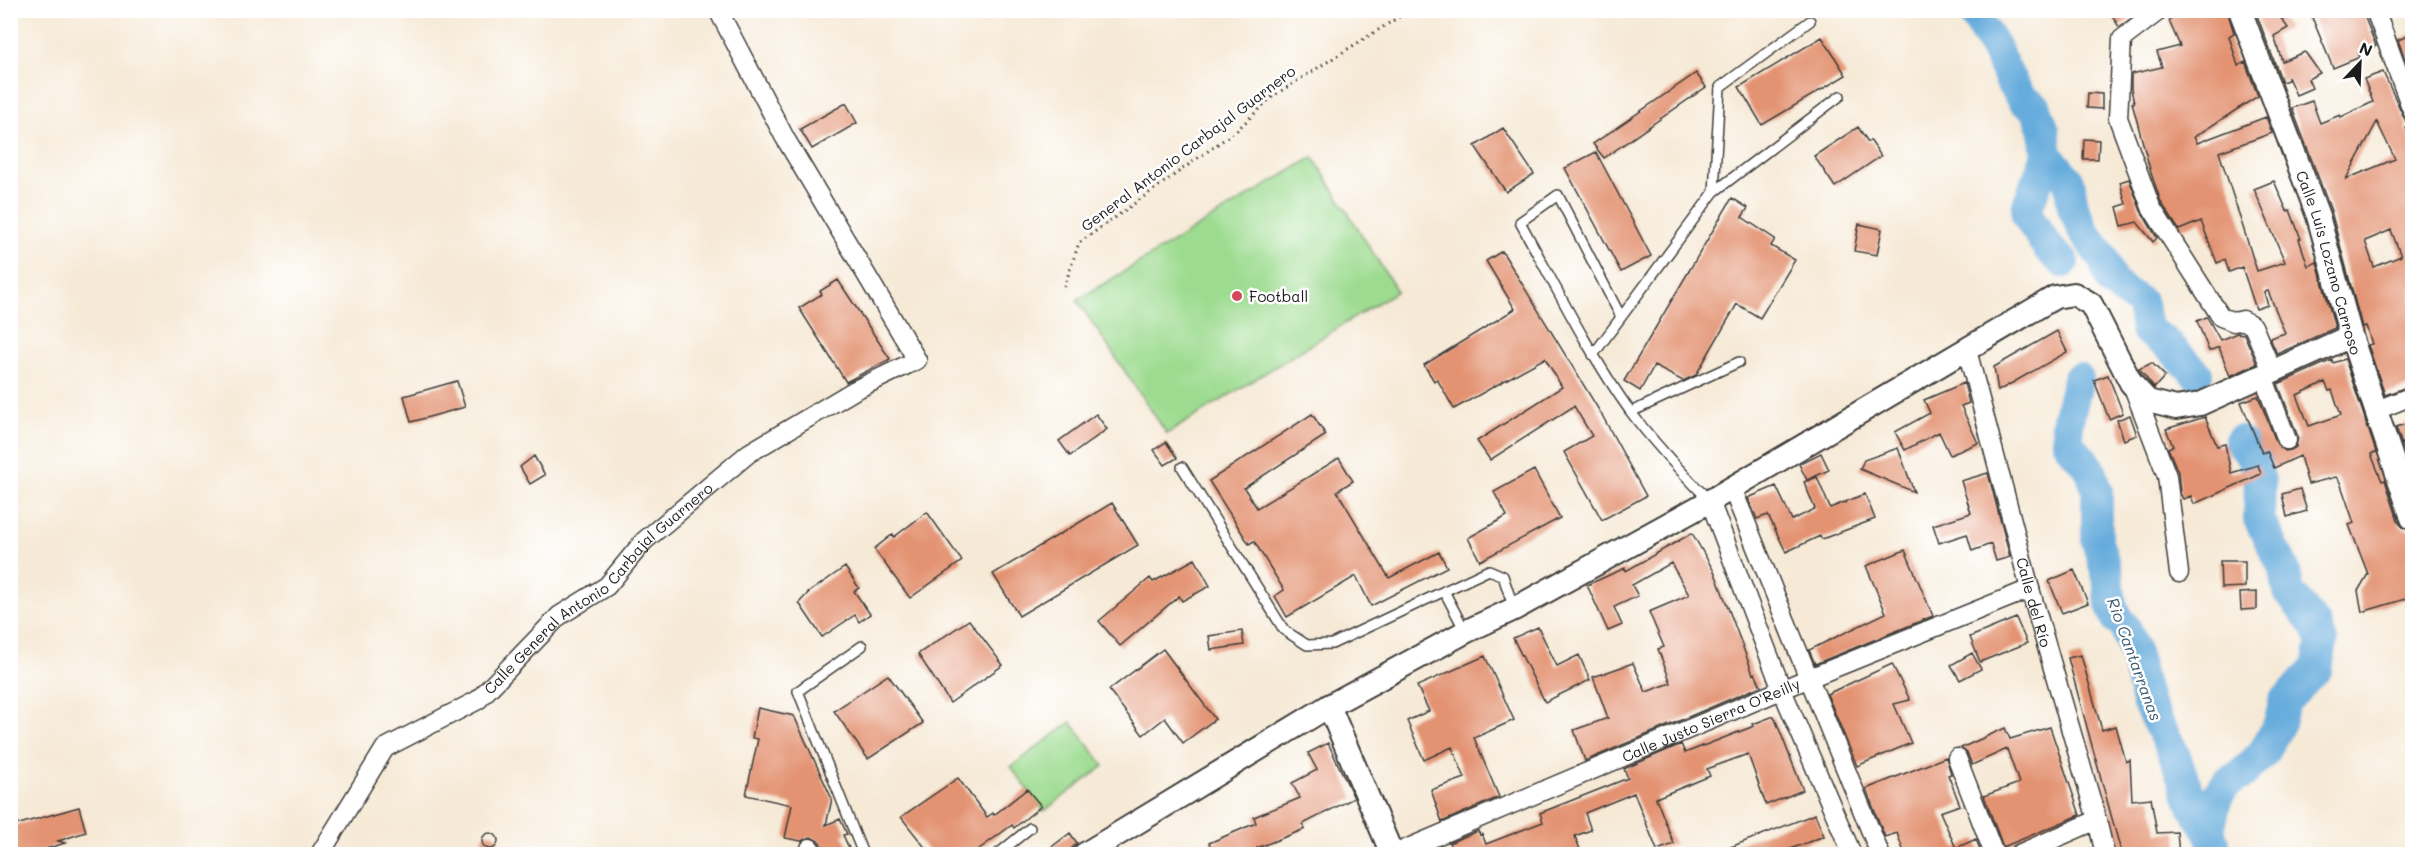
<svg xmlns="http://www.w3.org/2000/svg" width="2423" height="865" font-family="Mali,sans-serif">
<rect width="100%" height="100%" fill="#fff"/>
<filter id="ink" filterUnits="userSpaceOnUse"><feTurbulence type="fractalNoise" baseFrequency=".0167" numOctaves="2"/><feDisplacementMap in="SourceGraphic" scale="12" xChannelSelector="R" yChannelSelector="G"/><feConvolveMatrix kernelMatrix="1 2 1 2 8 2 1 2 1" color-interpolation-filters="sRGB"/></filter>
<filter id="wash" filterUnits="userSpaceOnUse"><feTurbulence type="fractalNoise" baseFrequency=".008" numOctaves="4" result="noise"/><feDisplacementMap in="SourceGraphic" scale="24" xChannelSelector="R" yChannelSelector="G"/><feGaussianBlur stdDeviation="1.35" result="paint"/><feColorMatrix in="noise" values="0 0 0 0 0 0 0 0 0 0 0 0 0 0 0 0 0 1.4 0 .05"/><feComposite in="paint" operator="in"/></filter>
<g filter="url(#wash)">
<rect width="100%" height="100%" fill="#f6ead7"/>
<path fill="#9ddb90" stroke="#5c7c56" stroke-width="1.5" d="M1313,157L1397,291L1167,434L1077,300Z
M1071,722L1104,766L1044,811L1011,767Z"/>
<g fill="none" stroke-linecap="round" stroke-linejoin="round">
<path stroke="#66acdc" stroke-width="32" d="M1972,10L1995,48L2012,84L2022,99L2036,108L2044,131L2047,155L2028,205L2027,215L2049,249L2063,262
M2047,155L2069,181L2073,207L2084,232L2103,258L2112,283L2142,304L2146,330L2166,343L2197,374
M2078,379L2067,424L2068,443L2091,470L2097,490V541L2108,577L2111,604L2117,619L2125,627L2135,653L2147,702L2174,754L2194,808L2209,830L2215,849L2213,854
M2209,830L2217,796L2227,783L2242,774L2263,753L2279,724L2284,702L2317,668L2322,642L2316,626L2289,592L2284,568L2259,519L2260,481L2254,460L2240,441"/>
</g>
<g id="blocks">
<path fill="#e39372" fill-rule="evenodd" d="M2109,10H2129L2133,17L2119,27Z
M2181,10H2227L2234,33L2229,36L2238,66L2245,62L2258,96L2194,137L2197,143L2266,117L2272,133L2219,152L2257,271L2285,262L2254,189L2274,181L2287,211L2290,210L2301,239H2299L2308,266L2317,262L2335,328L2277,354L2270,338L2285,333L2268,291L2264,292L2268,305L2256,309L2242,267L2229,272L2225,260L2217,263L2201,221L2179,230L2161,202L2151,173L2132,103H2134L2131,89V74L2162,67L2157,52L2180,46L2169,21Z
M2255,10H2277L2276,11L2288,28L2274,36L2282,61L2305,52L2320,73L2308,79L2312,88L2296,95L2288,77V80L2282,82Z
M2309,10H2362L2376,46L2358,53L2360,57L2333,68Z
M2412,34V57L2405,59L2398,40Z
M1822,37L1846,75L1762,125L1739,87Z
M2383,72L2408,126L2406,128L2412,145V385L2385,395L2368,345L2372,344L2366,326L2362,327L2331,211L2292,108L2312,101L2320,123L2340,115L2341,117L2373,102L2364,79ZM2377,122L2395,159L2346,179ZM2391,230L2401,256L2374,267L2365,241Z
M1696,73L1706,87L1604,158L1593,144Z
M2088,93L2102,94V109L2087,108Z
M846,103L857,123L812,149L800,129Z
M1858,127L1868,142L1870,140L1881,156L1835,187L1814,156Z
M1503,128L1534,174L1506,192L1475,146Z
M2084,139L2099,140L2098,159H2083Z
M1596,152L1651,256L1621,272L1565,168Z
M2129,179L2141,211L2157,238L2153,242L2137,222L2122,226L2117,207L2126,204L2120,182Z
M1732,198L1748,208L1742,217L1775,239L1771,246L1795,260L1760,318L1737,304L1696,375L1683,381L1654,366L1640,391L1624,381Z
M1859,224L1882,229L1877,255L1854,251Z
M1502,251L1602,415L1646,496L1602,520L1564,452L1592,436L1574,406L1490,460L1477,441L1562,387L1545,358L1454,409L1437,379L1434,381L1424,365L1515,309L1486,261Z
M838,280L890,359L846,382L799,308L822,294L820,291Z
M2207,317L2220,340L2237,333L2244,334L2257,364L2230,376L2219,347L2209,351L2197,321Z
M2057,331L2067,352L1998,391L1994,367Z
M2345,359L2376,452L2371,454L2382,481L2385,480L2399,523L2404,528L2412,531V597L2362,612L2358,591L2368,574L2349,525L2354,523L2340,482L2336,477L2308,484L2300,456L2274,468L2267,451L2262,453L2241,402L2258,396L2277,444L2285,451L2291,450L2296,447L2298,437L2278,384L2332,360L2333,363ZM2325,382L2329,391L2332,390L2341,415L2309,426L2297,395Z
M2152,363L2165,376L2154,388L2139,369Z
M2108,375L2123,413L2109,419L2094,380Z
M457,381L465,407L411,422L404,396Z
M1964,383L1969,403L1961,406L1978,443L1950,455L1939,432L1905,450L1895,432L1930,413L1924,400Z
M1096,414L1107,429L1070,456L1059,441Z
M1312,414L1326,435L1244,488L1257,508L1339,458L1353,481L1337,491L1389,578L1439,552L1447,567L1371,606L1356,576L1287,617L1275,596L1284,590L1254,541L1249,544L1209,481Z
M2130,415L2137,435L2124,440L2117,420Z
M2205,417L2217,446L2225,444L2231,473L2258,465L2261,474L2194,504L2191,496L2183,499L2180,493L2178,472L2168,448L2173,446L2166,429Z
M2412,422V442L2402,445L2396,427Z
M1166,442L1177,458L1165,465L1154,450Z
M1898,448L1914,492L1860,469L1864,460Z
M1821,453L1829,470L1807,480L1799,464Z
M534,456L545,475L530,484L520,467Z
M1534,470L1560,518L1480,561L1468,538L1507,516L1494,492Z
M1988,473L2010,557L1996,561L1991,544L1972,551L1967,534L1939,543L1933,525L1971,513L1961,481Z
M1817,477L1830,508L1845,502L1846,503L1847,501L1865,494L1875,519L1822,539L1820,536L1786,552L1768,515L1757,519L1748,498L1776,486L1792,520L1815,509L1804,482Z
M2300,489L2307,511L2287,517L2282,494Z
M1112,503L1138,545L1019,616L993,574Z
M927,512L962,561L910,598L874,549L893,534L894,537Z
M1692,533L1715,573L1753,674L1755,673L1761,686L1585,761L1574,730L1608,718L1593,677L1633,663L1646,692L1671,683L1658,649L1664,647L1649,612L1689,595L1671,563L1632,585L1638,596L1614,607L1622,625L1608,631L1587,585L1625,568L1626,571Z
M1905,550L1933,616L1815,664L1809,650L1886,613L1866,566Z
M1195,559L1210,586L1182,601L1179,596L1120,646L1099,621L1150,578L1153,582Z
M2220,561H2245V587L2221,588Z
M845,567L859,588L854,591L870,614L859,622L855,615L822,637L799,603L808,593Z
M2074,570L2088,603L2062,613L2049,581Z
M2257,592V609L2241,610L2240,593Z
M2016,618L2027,643L1980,662L1970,637Z
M969,620L1003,665L950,703L918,654Z
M1538,627L1557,666L1579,655L1590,680L1545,702L1513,638Z
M1242,631L1244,645L1211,650L1209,636Z
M1163,649L1215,719L1183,743L1165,718L1143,735L1109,690Z
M1972,653L1981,669L1960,680L1951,665Z
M2081,655L2102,730L2116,726L2126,762L2130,760L2132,800L2151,798L2157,833L2177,832L2179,855H2163V850L2141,855H2122L2068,658Z
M1485,656L1514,720L1474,738L1499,797L1442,822L1431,790L1465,778L1452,747L1424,760L1407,721L1429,711L1417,686Z
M1892,664L1910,700L1894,704L1911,743L1857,766L1827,694Z
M888,675L923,723L868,759L834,711Z
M758,708L794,716L832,799L826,825L840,819L847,834L843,835L852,855H825L820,842L811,837L801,841L785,838L792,805L746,795L758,739L752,738Z
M1774,716L1803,790L1766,805L1748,754L1707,769L1710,776L1656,798L1674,844L1657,850L1634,793L1585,813L1591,830L1575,836L1582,855H1454L1449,843L1478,831L1480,835L1482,834L1486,844L1543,822L1540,813L1628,778L1624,769L1681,744L1685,753L1754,726L1753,724Z
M2050,727L2080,815L2003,847L1984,796L2019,783L2007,749L1972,765L1967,753L1961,748L2005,728L2010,739Z
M1328,743L1354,798L1303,824L1305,829L1257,848L1260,855H1214L1209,843L1256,823L1254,817L1300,798L1292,783L1317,770L1308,753Z
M1946,757L1951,774L1948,775L1960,805L1940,812L1956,848L1976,839L1982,855H1905L1897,833L1885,837L1866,789Z
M958,778L987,817L993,813L994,815L1027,789L1041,806L1014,828L1012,825L971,855H931L901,817Z
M79,807L86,832L58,841L65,843L27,855H10V835L14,834L12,826Z
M1815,814L1824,836L1775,855H1710Z
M1070,833L1077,843L1065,855H1041Z
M482 841a8 8 0 1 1 16 0a8 8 0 1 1-16 0Z"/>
</g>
</g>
<g filter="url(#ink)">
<use href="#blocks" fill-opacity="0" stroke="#3d3b38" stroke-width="1.5"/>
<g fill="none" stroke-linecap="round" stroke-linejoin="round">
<defs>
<path id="service" d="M1714,192L1720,87L1810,21
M1621,317L1558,195L1520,222C1555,285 1588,352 1630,411C1654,443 1681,472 1709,500
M1593,355L1714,192L1840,96
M1631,412L1739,362
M1182,467L1284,630L1307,645L1332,644L1489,570L1503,576L1514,609
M1444,591L1465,631
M862,646L798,691L863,854
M998,854L1030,828"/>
<g id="minor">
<path d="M2160,10L2122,39L2118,118L2151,207L2221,317L2234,322L2243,320L2253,326L2272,371"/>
<path d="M2375,10L2412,110"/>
<path id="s1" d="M1967,350L2030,589L2097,820L2105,854"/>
<path d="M2263,376L2287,440"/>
<path d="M2133,387L2167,476L2179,573"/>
<path d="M2377,410L2412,396"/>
<path d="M1732,488L1880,854"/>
<path d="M1710,501L1782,690L1852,854"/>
<path d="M1957,758L1994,854"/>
<path d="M810,848L813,854"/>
<path id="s2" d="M320,854L385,748L478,700L559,616L607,586L644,541L749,453L855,390L917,360L785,138L718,10"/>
<path id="s3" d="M1394,854L1807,679L2030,589"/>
<path d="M2019,854L2097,820"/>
</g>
<g id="tertiary">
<path id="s4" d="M2240,10L2318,216L2351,336L2412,518"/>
<path d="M1329,706L1392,854"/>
<path d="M1085,854L1329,706L1465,632L1514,609L1710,501L2055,297L2074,294L2091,304L2131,383L2148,401L2176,408L2200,404L2351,336"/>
</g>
</defs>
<use href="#service" stroke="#3d3b38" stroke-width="12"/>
<use href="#minor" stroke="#3d3b38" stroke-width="21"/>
<use href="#tertiary" stroke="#3d3b38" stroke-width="26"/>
<path stroke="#3d3b38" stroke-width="3" stroke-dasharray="1.5 4.5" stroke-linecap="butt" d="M1064,287L1079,243L1236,131L1273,96L1410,10"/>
<use href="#service" stroke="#fff" stroke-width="9"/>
<use href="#minor" stroke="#fff" stroke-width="18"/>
<use href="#tertiary" stroke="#fff" stroke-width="22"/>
</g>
</g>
<circle fill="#d1495b" stroke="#fff" stroke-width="2" cx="1237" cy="296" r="6"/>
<g text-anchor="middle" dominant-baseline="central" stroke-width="5" stroke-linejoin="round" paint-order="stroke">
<g font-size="15" fill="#1c1c1c" stroke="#fff">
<text transform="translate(1188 148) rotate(-37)">General Antonio Carbajal Guarnero</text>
<text stroke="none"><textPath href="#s4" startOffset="268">Calle Luis Lozano Carroso</textPath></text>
<text stroke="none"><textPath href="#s2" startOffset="394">Calle General Antonio Carbajal Guarnero</textPath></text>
<text stroke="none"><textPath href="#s1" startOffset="261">Calle del Río</textPath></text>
<text stroke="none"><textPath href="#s3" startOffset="344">Calle Justo Sierra O'Reilly</textPath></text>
</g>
<g font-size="15" fill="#1c1c1c" stroke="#fff" text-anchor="start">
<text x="1249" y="296">Football</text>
</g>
<g font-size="16" font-style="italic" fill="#3d5d72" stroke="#fff">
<text transform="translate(2135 659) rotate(70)">Rio Cantarranas</text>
</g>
</g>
<rect width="2423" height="865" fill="none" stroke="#fff" stroke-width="36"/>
<g transform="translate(2360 63) rotate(23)" stroke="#ffffff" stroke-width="4.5" paint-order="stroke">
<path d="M0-4.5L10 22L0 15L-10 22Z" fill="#1c1c1c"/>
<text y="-9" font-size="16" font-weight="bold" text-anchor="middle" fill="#1c1c1c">N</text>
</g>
</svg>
